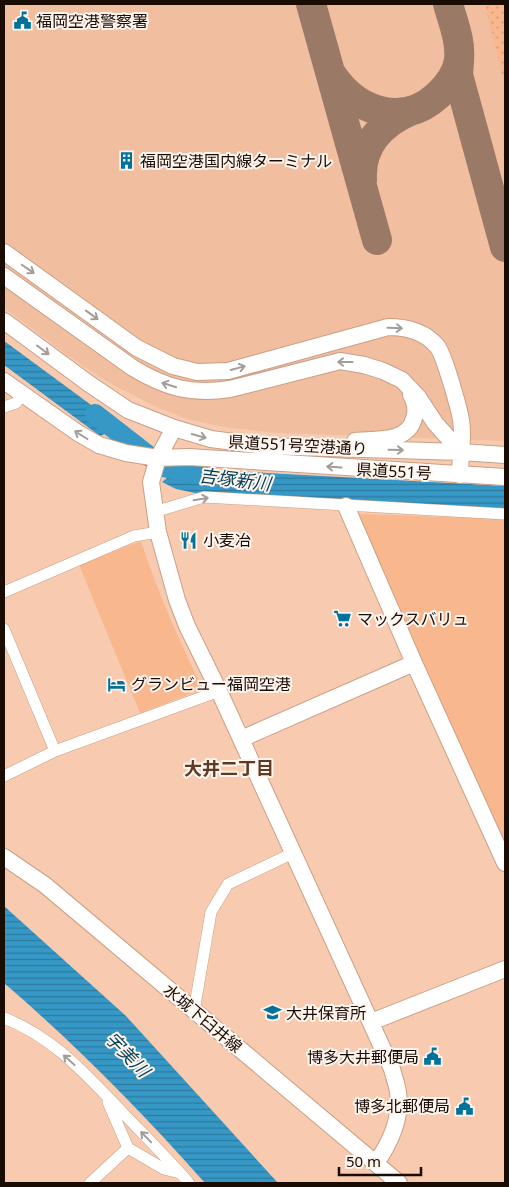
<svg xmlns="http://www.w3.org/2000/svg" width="509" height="1187" font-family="'Noto Sans','Noto Sans JP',sans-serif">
<defs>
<pattern id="grass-dots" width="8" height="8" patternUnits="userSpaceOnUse" patternTransform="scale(1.25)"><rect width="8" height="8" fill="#f9b78d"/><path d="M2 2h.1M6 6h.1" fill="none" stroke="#d59c78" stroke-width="1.8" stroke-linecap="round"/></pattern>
<pattern id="water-rules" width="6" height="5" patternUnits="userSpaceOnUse" patternTransform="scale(1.25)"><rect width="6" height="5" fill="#3698c6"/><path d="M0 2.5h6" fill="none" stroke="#2d7a9f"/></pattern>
</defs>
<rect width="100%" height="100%" fill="#f8cbb0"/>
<path fill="#f1be9f" d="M4,4H505V441L276,433L224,427L187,419L154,406L106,381L70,357L4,308Z"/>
<path fill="url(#grass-dots)" d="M485,4H505V87Z"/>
<path fill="#f9b78d" d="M359,514L505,519V848L422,667Z
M141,541C158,593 179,641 203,689L140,713L79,565Z"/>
<path fill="url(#water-rules)" d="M4,341L7,343L121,427L100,436L4,365Z
M183,465L194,469L214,468V470L505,486V510L195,493L176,489L162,482Z
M4,906L126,1016L278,1183H205C142,1112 76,1045 4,983Z"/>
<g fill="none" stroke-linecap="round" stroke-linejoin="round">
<path stroke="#3698c6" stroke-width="20" d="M95,414L163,467L202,475"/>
<path stroke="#9a7a67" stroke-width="30" d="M311,4L377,240
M459,62L458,75L505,247
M332,75C356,111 402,128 437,96C448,86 457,75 459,60C461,41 453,22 448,4
M362,180C360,147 380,124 410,111"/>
<defs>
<path id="street" d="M4,407L16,403L22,394
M154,512L204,497L505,514
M4,592L134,536L158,532
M4,629L55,751
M4,776L55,751L219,691
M194,1011L211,912L228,884L293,853
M4,1018C54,1037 87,1076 123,1113C145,1136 168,1159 189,1183
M108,1102L128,1148L164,1169L180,1173
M90,1183L128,1148"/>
<path id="secondary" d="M4,252L137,348L173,366L197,372L228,371L388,327C406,327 425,332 437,346C444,354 459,408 461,420C464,437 460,457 460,475
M4,276L133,368C166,388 192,395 230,389L340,361L364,365L383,371L402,380L418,397L435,423L461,452
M4,321L88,383L128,410L174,428L211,439L264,446L461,452L505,455
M4,381L78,433L99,445L126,453L158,458L189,457L505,477
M174,428L158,458L151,482L158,532L177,600L187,626L219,691L392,1069C394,1077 397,1085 398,1092C402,1118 390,1143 376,1163
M355,441C376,439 408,443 414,418C417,410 415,402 411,395
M346,506L414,663L505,863
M241,739L414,663
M4,857L45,885L399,1183
M371,1022L505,969"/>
</defs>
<use href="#street" stroke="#ca9f85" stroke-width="12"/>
<use href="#secondary" stroke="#ca9f85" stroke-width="18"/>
<use href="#street" stroke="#fff" stroke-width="11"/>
<use href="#secondary" stroke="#fff" stroke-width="16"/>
</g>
<defs><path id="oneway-shaft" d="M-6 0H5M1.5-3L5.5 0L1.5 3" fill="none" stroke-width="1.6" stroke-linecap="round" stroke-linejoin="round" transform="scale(1.25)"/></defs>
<g stroke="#a39d9a">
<use href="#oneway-shaft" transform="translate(28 269) rotate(35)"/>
<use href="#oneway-shaft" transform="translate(92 315) rotate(36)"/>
<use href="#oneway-shaft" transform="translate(395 328) rotate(2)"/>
<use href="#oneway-shaft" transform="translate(43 350) rotate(37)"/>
<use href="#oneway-shaft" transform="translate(345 362) rotate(180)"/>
<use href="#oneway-shaft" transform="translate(238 368) rotate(-15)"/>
<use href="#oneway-shaft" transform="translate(169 385) rotate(-162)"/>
<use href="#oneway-shaft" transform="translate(81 435) rotate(-148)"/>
<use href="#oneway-shaft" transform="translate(199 436) rotate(16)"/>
<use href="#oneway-shaft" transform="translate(396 450) rotate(1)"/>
<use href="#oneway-shaft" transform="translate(334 467) rotate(-176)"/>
<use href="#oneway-shaft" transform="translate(201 499) rotate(-10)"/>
<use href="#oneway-shaft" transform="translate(69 1060) rotate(-138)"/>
<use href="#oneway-shaft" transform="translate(146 1137) rotate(-134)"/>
</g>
<defs>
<symbol id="civic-bare" viewBox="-9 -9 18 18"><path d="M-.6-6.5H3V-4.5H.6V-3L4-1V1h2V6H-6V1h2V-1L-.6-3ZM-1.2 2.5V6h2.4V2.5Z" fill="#00729c" stroke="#fef5ef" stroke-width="2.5" paint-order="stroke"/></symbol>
<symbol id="building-bare" viewBox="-9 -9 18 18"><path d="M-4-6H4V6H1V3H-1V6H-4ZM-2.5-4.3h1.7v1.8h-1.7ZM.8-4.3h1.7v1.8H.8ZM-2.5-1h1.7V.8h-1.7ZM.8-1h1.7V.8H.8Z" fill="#00729c" stroke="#fef5ef" stroke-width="2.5" paint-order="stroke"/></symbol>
<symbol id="restaurant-bare" viewBox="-9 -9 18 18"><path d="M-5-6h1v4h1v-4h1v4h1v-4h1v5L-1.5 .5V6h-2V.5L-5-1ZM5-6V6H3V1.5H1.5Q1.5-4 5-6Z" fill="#00729c" stroke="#fef5ef" stroke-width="2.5" paint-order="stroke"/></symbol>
<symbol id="supermarket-bare" viewBox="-9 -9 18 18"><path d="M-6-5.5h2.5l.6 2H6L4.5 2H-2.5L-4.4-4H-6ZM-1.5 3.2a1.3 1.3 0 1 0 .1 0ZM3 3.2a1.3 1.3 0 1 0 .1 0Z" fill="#00729c" stroke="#fef5ef" stroke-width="2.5" paint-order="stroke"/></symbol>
<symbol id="hotel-bare" viewBox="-9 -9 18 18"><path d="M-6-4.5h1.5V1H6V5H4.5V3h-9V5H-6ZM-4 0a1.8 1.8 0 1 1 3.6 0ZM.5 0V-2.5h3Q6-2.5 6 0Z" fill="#00729c" stroke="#fef5ef" stroke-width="2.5" paint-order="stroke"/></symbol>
<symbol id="school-bare" viewBox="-9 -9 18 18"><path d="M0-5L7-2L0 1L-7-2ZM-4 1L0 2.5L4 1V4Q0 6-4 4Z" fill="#00729c" stroke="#fef5ef" stroke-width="2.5" paint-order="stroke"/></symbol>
</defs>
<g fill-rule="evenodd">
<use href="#civic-bare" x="10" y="8" width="25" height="25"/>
<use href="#building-bare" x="114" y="148" width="25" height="25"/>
<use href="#restaurant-bare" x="176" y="528" width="25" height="25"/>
<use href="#supermarket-bare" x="330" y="606" width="25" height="25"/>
<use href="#hotel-bare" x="104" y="672" width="25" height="25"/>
<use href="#school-bare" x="260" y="1000" width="25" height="25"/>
<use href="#civic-bare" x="420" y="1044" width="25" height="25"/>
<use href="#civic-bare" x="452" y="1094" width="25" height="25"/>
</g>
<g text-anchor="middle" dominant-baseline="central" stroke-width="4" stroke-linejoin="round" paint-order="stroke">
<g font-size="16" fill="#1a0b03" stroke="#fef5ef" text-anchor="start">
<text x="36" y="21">福岡空港警察署</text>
<text x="140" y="161">福岡空港国内線ターミナル</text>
<text x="203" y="540">小麦冶</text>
<text x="357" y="619">マックスバリュ</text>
<text x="131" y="684">グランビュー福岡空港</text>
<text x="286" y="1013">大井保育所</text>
<text x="419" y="1057" text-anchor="end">博多大井郵便局</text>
<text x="450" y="1106" text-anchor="end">博多北郵便局</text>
</g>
<g font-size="16" fill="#1a0b03" stroke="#fef5ef">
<text transform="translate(298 445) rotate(3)">県道551号空港通り</text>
<text transform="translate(394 471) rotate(3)">県道551号</text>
<text transform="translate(203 1018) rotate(40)">水城下臼井線</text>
</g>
<g font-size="18" font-style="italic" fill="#043e56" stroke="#fef5ef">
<text transform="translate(235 479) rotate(7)">吉塚新川</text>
<text transform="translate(128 1054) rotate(46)">宇美川</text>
</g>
<g font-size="18" font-weight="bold" fill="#5e3a22" stroke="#fef5ef">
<text x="229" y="768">大井二丁目</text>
</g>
</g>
<rect width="509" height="1187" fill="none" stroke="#1a0b03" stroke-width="10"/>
<path d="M339 1167v8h82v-8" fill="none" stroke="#1a0b03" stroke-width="2.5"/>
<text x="346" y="1167" font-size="15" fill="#1a0b03" stroke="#fef5ef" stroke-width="4" paint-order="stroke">50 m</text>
</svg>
